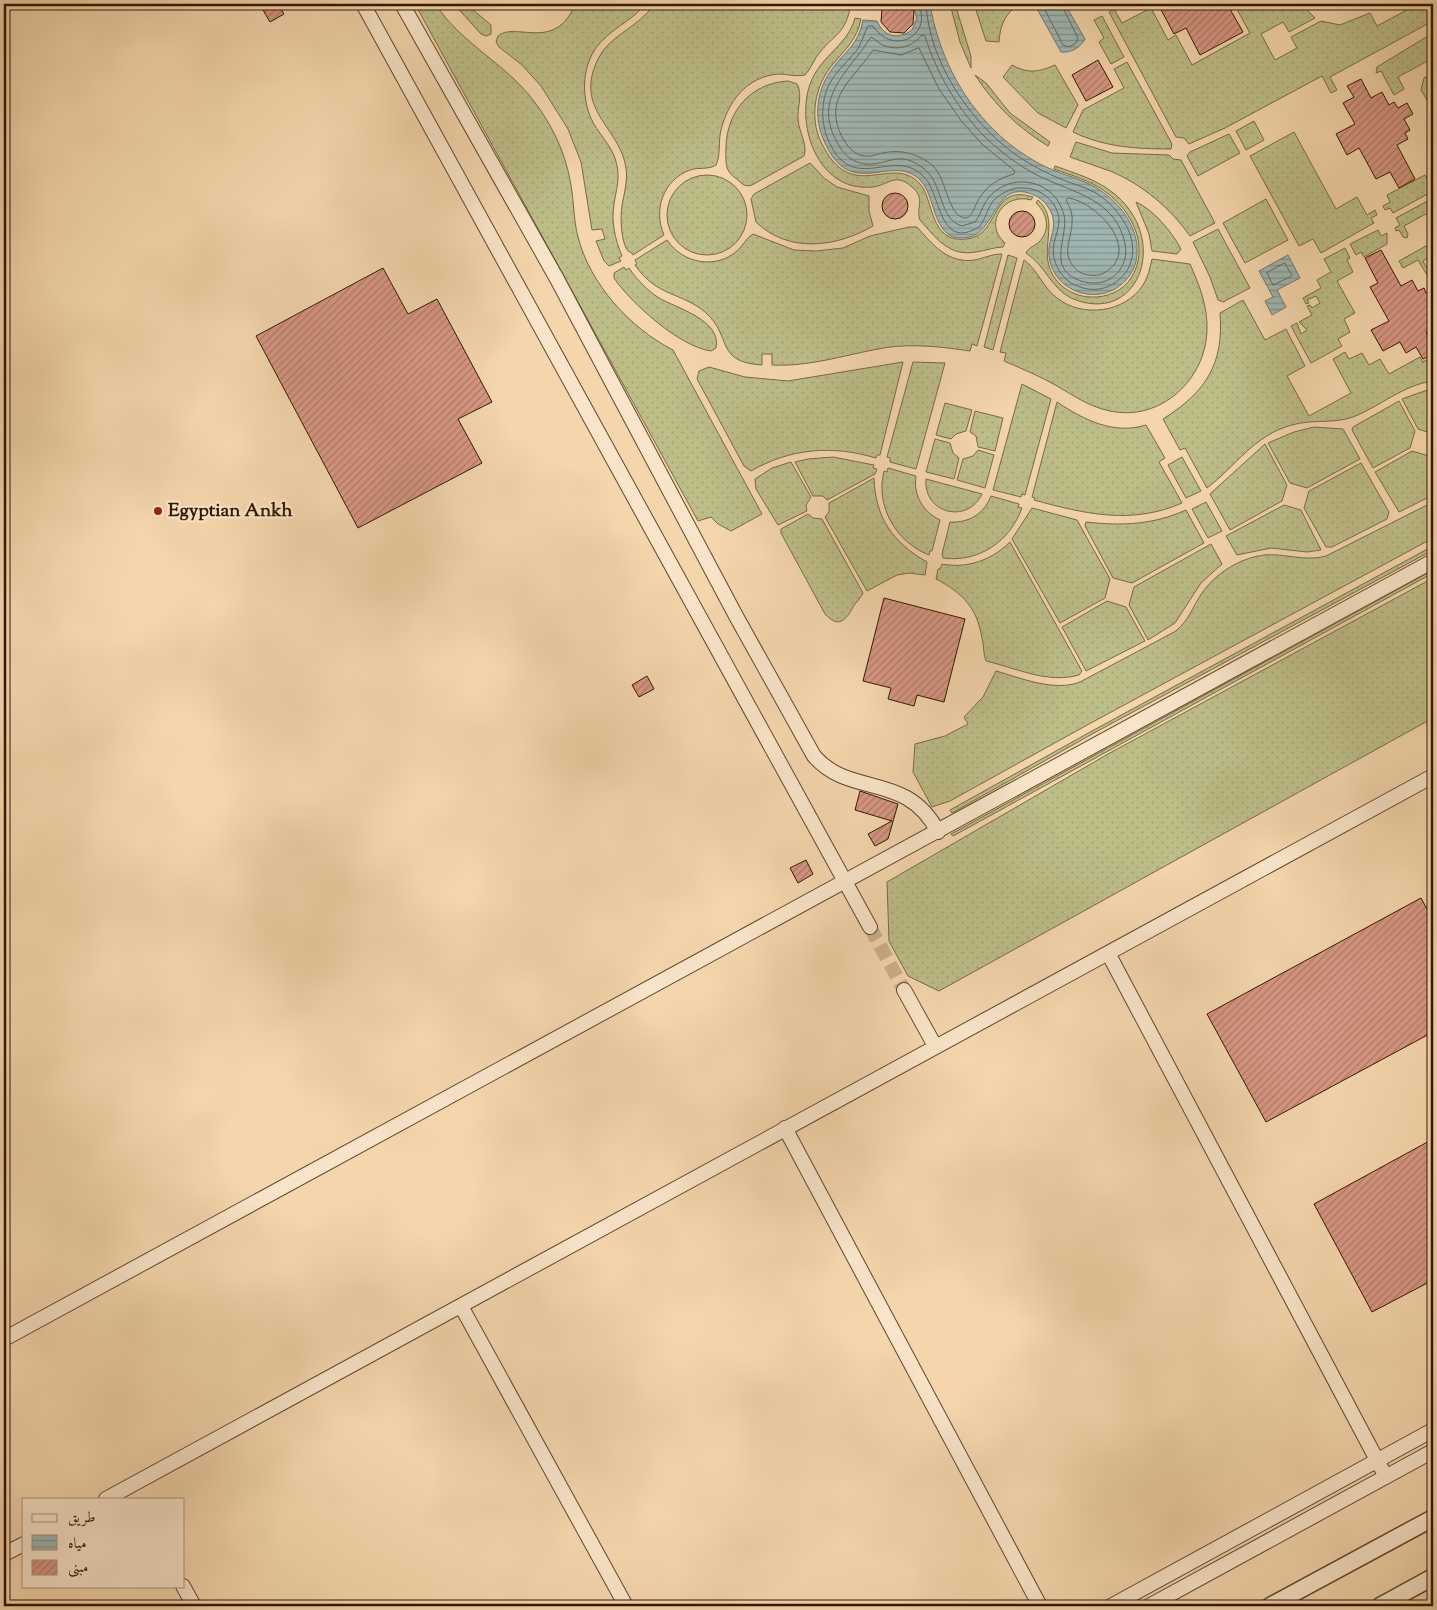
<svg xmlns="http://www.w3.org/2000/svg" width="1437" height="1610" font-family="'Sorts Mill Goudy',Amiri,serif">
<defs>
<pattern id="grass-dots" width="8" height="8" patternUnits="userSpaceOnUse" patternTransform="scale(1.25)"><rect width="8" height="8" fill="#bdbd88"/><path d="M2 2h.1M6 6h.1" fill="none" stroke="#a3a274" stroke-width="1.8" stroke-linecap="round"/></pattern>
<pattern id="water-rules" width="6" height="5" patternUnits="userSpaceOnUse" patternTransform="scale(1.25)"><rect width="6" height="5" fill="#9fb6b3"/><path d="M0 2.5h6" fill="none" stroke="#82938f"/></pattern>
<pattern id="building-hatch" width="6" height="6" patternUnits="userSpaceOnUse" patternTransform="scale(1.25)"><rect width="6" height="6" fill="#d79784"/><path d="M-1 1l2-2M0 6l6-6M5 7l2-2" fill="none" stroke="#af7a6a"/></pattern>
</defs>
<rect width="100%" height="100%" fill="#f4d5ac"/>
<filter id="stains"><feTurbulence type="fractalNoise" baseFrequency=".004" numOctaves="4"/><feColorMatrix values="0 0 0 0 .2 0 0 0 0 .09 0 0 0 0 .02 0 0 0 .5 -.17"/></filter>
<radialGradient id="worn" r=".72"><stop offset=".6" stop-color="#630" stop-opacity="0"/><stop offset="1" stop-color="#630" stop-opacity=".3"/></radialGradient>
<path fill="url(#grass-dots)" stroke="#786a44" d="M415,4H435C463,46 511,66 539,108C557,134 568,161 572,192C574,207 574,222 578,237C590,284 630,328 673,350L762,514L731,531L718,524L711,517L698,521Z
M454,4H466L491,25V34L486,36L481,34Z
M575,4H645C634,19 618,25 605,38C583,57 580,90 590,116C597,134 614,146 617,166C620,180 616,190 614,204C611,222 615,239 622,256L619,258L621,261L609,266L604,261L596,241L605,239L602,229L592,230L581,162L568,129L541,86L522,65L499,47L496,42L498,36C515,21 556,53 575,4Z
M654,4H851C845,34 838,31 820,52C814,59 811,69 805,75C796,77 787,74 778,74C746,77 728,102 721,130C718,141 721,155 716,165C709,170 698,167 690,170C663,180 653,210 664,235L633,255C632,253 630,252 628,251C621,243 620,216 622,206C624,193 628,181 626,168C620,127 573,110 598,59C610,34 639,28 654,4Z
M950,4H955L971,56V68L960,42Z
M974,4H1013L1015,7C1003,17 1000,28 999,42L986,41Z
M1234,4H1301L1315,18L1289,32L1283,22L1261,34L1275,60L1297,48L1291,37L1321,21L1340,25L1370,13L1377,26L1418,4H1433V21L1330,77L1337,90L1331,93L1322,76L1225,128L1189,144L1184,138L1176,137L1109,12L1114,9L1122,23L1151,8L1168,40L1176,35L1192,65L1250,33Z
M1102,16L1124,57L1111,64L1099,42L1104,38L1094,20Z
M855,18L861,19C857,39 846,49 833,64C815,85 809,117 821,142C852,207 891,152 920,184C934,199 929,244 967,239C1001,235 989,183 1033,197L1031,200C1005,192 982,223 1005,243L1003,247C994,247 985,251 976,252C949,257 936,238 920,220C915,208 927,199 911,186C894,172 888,186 872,187C821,192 798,133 808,91C816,57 847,48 855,18Z
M1433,33V58L1398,77L1404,89L1394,95L1381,71L1376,73L1377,67Z
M1127,62L1172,144L1171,149C1136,149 1104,147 1073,132L1083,110L1124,88L1114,69Z
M1012,65C1028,74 1039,72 1055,65L1078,105L1066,128L1038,113L1003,77Z
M1433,73V110L1421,90L1424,78Z
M975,75L986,83L1010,113L1050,142L1048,146C1018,128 994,104 975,75Z
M788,81L797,84C803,94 797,109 798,120C799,132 808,145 804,156L752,185C746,187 743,185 739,181C735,177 730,175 728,170C725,164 726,154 726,147C727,111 751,83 788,81Z
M1254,121L1264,140L1246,150L1236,131Z
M1294,132L1336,209L1357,197L1367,215L1375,210L1377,215L1371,218L1374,223L1321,253L1313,239L1299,246L1250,156Z
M1229,134L1240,153L1198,176L1187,156L1190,152Z
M1076,142L1112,153L1169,155L1173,159L1181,160L1215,223L1190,236C1170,208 1142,184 1110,171C1097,166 1083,162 1070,157Z
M810,163L824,178L837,187L869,196V211L873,226C837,247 789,254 756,222L751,199L754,194Z
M1055,166C1077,174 1099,180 1117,196C1170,243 1137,327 1071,298C1051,288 1045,265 1026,253C1029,247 1033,247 1038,243C1051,231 1048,214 1036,203L1038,200C1065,224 1029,258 1063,287C1071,293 1081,297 1091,297C1106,298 1123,291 1131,278C1150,248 1133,212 1106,192C1091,181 1071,175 1054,169Z
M1425,175L1430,184L1433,182V191L1393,213L1390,208L1385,210L1383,206L1390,202L1387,195Z
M667 215a40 40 0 1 1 80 0a40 40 0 1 1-80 0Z
M1433,198V210L1404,226L1408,234L1407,238L1403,237L1399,230L1396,231L1395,228L1400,225L1396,218Z
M1266,199L1288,240L1245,263L1223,223Z
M1136,202C1154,210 1172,232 1181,249L1177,254L1152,251L1149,234Z
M909,227H917C933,245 948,264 975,260C984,258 992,254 1002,254L977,346L972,344L970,351C944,347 916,344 890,347C850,353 813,367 772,365V354H762V365C714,362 733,336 705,312C681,292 657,297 635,265L637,264L635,260L667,240C682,263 715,270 737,251C743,246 746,238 753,234L794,250L816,251L843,248L870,236Z
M1218,229L1250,288L1223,302L1218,300L1210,277L1193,242Z
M1378,230L1381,236L1387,233V244L1364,257L1361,252L1356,255L1350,244Z
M1433,242V255L1423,261L1430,274L1427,275L1418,260L1403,268L1399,261Z
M1345,248L1350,258L1347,260L1353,272L1337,281L1355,313L1344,319L1350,332L1338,339L1342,346L1311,363L1291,326L1297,323L1301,334L1307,330L1299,322L1312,315L1307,306L1310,305L1312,308L1320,303L1316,296L1307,300L1309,303L1306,304L1303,298L1321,288L1317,280L1331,272L1324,259Z
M1008,255L1017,258L993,350L984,347Z
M1152,259L1190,264C1199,284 1208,307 1207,330C1206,379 1161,422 1110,411C1085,406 1068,391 1046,380C1032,373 1018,367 1004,361L1006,353L1000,352L1024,260C1038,270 1043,288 1057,298C1082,318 1125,313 1143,285C1148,277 1150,268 1152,259Z
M624,267L626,270L629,268C637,280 647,290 659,298C676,308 722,320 716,348L711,351C680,347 631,303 614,278V273Z
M1243,300L1265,340L1286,329L1305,366L1287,376L1309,416L1351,393L1333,359L1345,352L1349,359L1362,353L1369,365L1380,359L1389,374L1420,357L1423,362L1433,356V381C1403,385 1381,406 1353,417C1334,424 1312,419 1292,425C1254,435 1236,466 1207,488L1185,448L1180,450L1163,419C1206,392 1224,364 1220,313Z
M903,362L880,455H877L876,458C832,445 791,448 751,471L744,466L697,379L699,371L709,367L745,377L788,381Z
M913,362L945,363L916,469L890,462V458L887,457Z
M1022,384L1051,399L1025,495L1022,494L1021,497L993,490Z
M1433,388V434L1418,429L1402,399Z
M1399,401L1415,431L1410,448L1373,468L1352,430L1353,427Z
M1057,402C1084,420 1114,435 1146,425L1165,458L1159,462L1182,503C1132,525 1085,514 1034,500L1035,498L1032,497Z
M945,403L972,410L966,431L956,434L951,439L936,435Z
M975,411L1003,418L995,451L978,447L976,436L970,432Z
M1314,427L1343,429L1360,459L1307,488L1290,483L1268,443L1294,432Z
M935,439L950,443L953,453L959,458L954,479L926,472Z
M1265,444L1287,485L1282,501L1230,530L1210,494Z
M978,450L994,455L985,488L957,480L963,459L973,456Z
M1412,451L1429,456L1433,464V495L1399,512L1375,472Z
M833,457L874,465L873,468L877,469L875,474L827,500L823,496H813L795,462L808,459Z
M1182,457L1201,491L1186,498L1168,465Z
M791,462L811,497L806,505L807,511L778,525L756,489L755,479L772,468Z
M1361,463L1389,512L1387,519L1332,547H1326L1304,508L1309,491Z
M888,468L916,476C913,495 923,512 940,520L932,551H930L929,555C896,542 875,506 884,471L887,472Z
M874,478C875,517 893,543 927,562L925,575L909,573L897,575L867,591L825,517L829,512V503Z
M926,479L982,494C967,525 923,513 926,479Z
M991,496L1019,504L1018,507L1022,508C1010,541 979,563 943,558L942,554L950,522C969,523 984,514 991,496Z
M1206,502L1222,531L1208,538L1192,509Z
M1433,502V538L1089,724L950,801L932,807L913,772L915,744L945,736L968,724L964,717L983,697L996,671C1021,678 1054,692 1080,682L1176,631C1189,620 1193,606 1202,593C1216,573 1240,558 1264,555C1284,553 1305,562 1326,556Z
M1284,505L1301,510L1321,550L1307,552L1271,548L1237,555L1226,536Z
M1032,508L1077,520L1110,579L1105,598L1060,623L1012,539Z
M1186,510L1204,543L1132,583L1113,578L1085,526L1086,522C1122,526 1152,525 1186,510Z
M808,514L813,518L822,519L863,593C861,598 856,602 853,607C846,620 839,629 825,614L781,533V529Z
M1010,542L1082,671L1079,675C1048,684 1016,668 986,661C983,654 984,645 982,638C977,608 963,593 936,579L938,569H940L942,564C967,569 992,560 1010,542Z
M1211,544L1222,564L1201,583L1175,623L1148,640L1129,605L1134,587Z
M1433,546V550L1094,733L952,813L950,810L1092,731Z
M1433,570V573L953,836L951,834Z
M1433,578V718L939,991L908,976L889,941L887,882L1108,754Z
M1107,601L1126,607L1145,641L1086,671L1062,627Z"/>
<path fill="url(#water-rules)" stroke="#74766b" d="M912,4H930C938,52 960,97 995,131C1007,143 1022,154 1038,163C1056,173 1077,177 1095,187C1118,200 1139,226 1137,254C1137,268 1127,282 1115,289C1088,304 1052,287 1049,256C1047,243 1056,231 1053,218C1051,209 1044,200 1036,196C995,176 997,230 970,237C932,246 937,198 921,181C892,150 852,204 824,141C814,119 816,92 830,72C843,52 858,47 863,20L877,21C884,37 898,40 912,30L917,18Z
M1038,4H1065L1085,39C1080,48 1071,53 1061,52L1036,7Z
M1288,255L1300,278L1277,290L1286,307L1272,315L1265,301L1273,297L1259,271Z"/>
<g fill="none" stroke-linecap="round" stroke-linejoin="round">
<path stroke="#69665a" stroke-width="1" d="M918,4C934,35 893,57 873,26H868C864,34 862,42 857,50C845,65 832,74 826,92C821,107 822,123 827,137C852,200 894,143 925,178C941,195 939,251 979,227C986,219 987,209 993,201C1001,193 1012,187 1023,188C1041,188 1058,202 1059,220C1059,228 1056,235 1054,243C1050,261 1062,282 1080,287C1091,291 1103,290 1113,284C1123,278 1130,269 1132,257C1137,232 1115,204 1094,192C1085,187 1073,184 1063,180C1046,173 1031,165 1016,155C970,122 929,62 926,4
M1042,4L1063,45L1069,47L1076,43L1078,38L1061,4
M922,35L925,36C937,75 959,111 987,139C1001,152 1017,164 1033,173C1066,191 1110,196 1123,236C1125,243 1127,251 1125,258C1123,267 1118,274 1110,279C1101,284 1091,284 1081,281C1045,269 1069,237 1064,215C1056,182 1016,171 992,194C983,202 982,213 975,222L962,226C938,219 944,183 923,168C898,149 888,166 865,164C852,162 844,155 838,144C811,98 848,73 871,37C875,39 877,42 881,44C896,52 912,47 922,35Z
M919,48L939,89L962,122L983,145L1015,171L1014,174C999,178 986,186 979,199C974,206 974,215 966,218C948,218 947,179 933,166C919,154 901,149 883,153C877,154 871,157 864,156C853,154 847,146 842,137C822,97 854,79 873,50L901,55Z
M1068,198C1095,201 1141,248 1107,271C1102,275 1096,276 1089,275C1081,274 1075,270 1071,263C1063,250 1072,236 1072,222C1073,214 1070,207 1066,200Z
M1285,263L1292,276L1273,285L1267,273Z"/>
</g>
<path fill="url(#building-hatch)" stroke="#331700" d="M274,4H278L284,14L270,22L263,10Z
M888,4H908L914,11L913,24L904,33L890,32L881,22L882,9Z
M1158,4H1227L1243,32L1200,55L1186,28L1174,34Z
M1098,60L1113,87L1086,101L1072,75Z
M1361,79L1371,98L1382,92L1389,105L1394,102L1398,108L1407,103L1413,114L1404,119L1410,130L1405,133L1408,139L1397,145L1415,179L1399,188L1390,172L1376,179L1359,148L1347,155L1336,134L1355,124L1343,103L1354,97L1347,86Z
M882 206a13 13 0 1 1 26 0a13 13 0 1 1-26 0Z
M1009 224a13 13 0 1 1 26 0a13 13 0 1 1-26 0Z
M1381,250L1401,286L1412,280L1418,291L1424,288L1426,293L1433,289V308L1428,311L1433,320V328L1426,332L1433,346V354L1423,359L1416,347L1406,353L1400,342L1383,351L1371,330L1389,321L1370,287L1378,283L1365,258Z
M383,268L408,314L437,299L492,402L458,419L482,463L358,528L256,336Z
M884,598L965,619L944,702L917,695L914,706L888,699L891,688L863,681Z
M647,676L654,689L639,697L632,685Z
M860,791L898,804L888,839L875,846L868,834L892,821L855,810Z
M806,860L813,874L798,883L790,868Z
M1421,898L1433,920V1032L1266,1122L1207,1014Z
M1433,1139V1280L1372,1312L1314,1204Z"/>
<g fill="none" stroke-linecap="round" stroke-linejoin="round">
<path stroke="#cdaf8a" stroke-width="14" stroke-dasharray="14 7" stroke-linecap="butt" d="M870,927L904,990"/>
<defs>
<path id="minor" d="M363,4L870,927
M402,4L557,279L736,616L814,756C850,798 907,771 938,832
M1108,953L1386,1477
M904,990L935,1046
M785,1128L1040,1606
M461,1306L626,1606
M4,1339L1433,561
M106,1499L1433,776
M4,1554L24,1544
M183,1586L194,1606
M1111,1606L1433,1430
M1149,1606L1433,1451"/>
<path id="tertiary" d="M1270,1606L1433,1518
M1380,1606L1433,1577"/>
</defs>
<use href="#minor" stroke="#63462b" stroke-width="16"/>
<use href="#tertiary" stroke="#63462b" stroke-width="19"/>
<use href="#minor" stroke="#f8e4c9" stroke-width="14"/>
<use href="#tertiary" stroke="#f8e4c9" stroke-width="16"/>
</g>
<circle fill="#8f2418" stroke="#f8e4c9" stroke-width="2" cx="158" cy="511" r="5"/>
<g text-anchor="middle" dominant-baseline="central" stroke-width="4.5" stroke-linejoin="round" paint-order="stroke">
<g font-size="19" font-weight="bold" fill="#331700" stroke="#f8e4c9" text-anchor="start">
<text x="168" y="511">Egyptian Ankh</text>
</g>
</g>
<rect width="1437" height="1610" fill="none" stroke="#f4d5ac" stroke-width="20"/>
<rect x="5" y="5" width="1427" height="1600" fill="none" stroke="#331700" stroke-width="2.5"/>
<rect x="10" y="10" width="1417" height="1590" fill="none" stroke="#331700"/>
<rect x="22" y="1498" width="162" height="90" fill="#f8e4c9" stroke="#a99279"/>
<rect x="32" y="1514" width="25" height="8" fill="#f8e4c9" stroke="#a99279"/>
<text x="68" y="1522" font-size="15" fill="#331700">طريق</text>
<rect x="32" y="1535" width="25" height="15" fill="url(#water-rules)" stroke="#a99279"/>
<text x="68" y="1548" font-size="15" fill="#331700">مياه</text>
<rect x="32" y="1560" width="25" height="15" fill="url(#building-hatch)" stroke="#a99279"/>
<text x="68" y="1572" font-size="15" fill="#331700">مبنى</text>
<rect width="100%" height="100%" filter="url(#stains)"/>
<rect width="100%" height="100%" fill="url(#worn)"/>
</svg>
